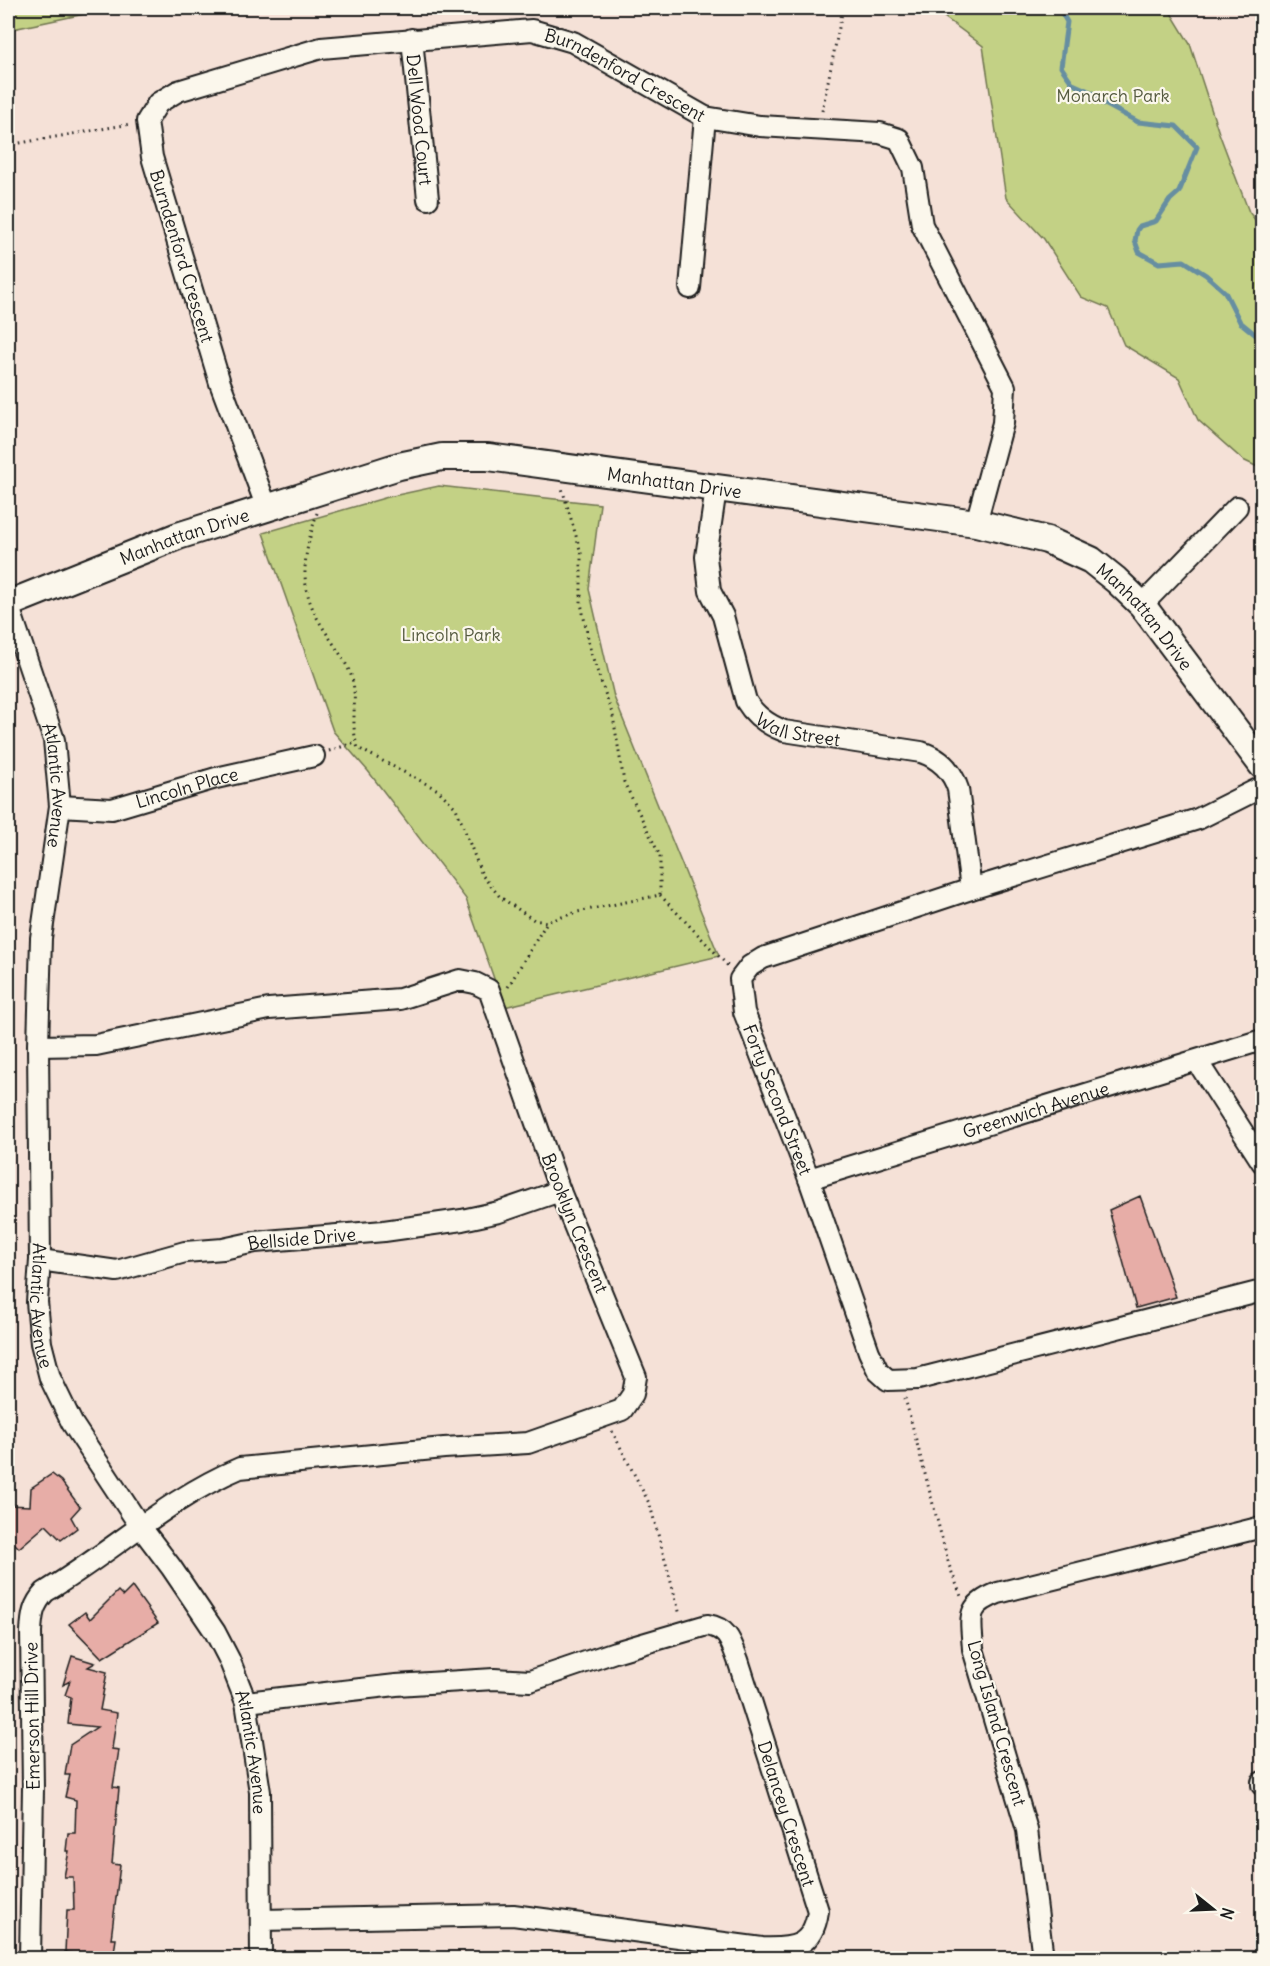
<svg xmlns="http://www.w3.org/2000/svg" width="1270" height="1966" font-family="Delius,sans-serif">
<rect width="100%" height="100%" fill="#f5e1d7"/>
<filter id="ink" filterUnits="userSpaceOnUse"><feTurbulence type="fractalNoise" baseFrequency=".0167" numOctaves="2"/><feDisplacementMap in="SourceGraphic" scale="12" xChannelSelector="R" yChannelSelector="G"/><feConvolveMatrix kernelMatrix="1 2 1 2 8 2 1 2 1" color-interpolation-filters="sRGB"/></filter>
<g filter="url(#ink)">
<path fill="#c3d185" stroke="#707650" stroke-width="1.5" d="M8,8H113L8,30Z
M932,8H1168L1190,44L1219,133L1249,212L1262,229V469L1243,460L1198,420L1179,378L1124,345L1108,308L1081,297L1044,239L1006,198L983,46Z
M439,486L600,504L589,589L614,697L719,956L504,1007L466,899L368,771L333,731L263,533L388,497Z"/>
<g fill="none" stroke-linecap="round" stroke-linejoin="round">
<path stroke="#668ea1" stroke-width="5" d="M1059,8L1067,22L1061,67L1073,84L1093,93L1103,103L1138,122L1176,126L1197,147L1179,192L1170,200L1156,221L1140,226L1137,230L1135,241L1139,252L1159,263L1184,261L1206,275L1225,292L1240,322L1262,340"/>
</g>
<path fill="#e7ada7" stroke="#1c1c1c" stroke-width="1.5" d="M1140,1196L1176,1297L1136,1308L1109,1210Z
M52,1474L61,1481L80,1507L71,1517L77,1528L61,1540L46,1525L19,1548L8,1537V1505L30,1506L31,1488Z
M132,1587L158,1623L102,1658L69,1624L85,1612L90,1619L118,1591L123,1596Z
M72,1656L95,1663L88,1667L107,1672L100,1710L117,1713L112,1749L119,1750L113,1787L119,1788L112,1864L120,1865L111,1939H116L113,1959H70L71,1953L65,1952L67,1910H74L73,1877H64L69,1851H66L68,1833H75L76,1800L65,1797L70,1775H65L70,1745L97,1727L68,1724L71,1697L65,1695L70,1681L63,1685Z"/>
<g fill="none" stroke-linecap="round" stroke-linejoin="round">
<defs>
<g id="minor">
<path id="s1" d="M412,39L428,199"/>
<path d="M690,288L705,117"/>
<path id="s2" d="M716,489L706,557L710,591L723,616L746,701C755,716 768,725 784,731L921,752C939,758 952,770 958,789L971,889"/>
<path id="s3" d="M267,508L220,383L152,157L147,121L158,103L178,91L321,48L532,30L573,42L705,117L760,126L880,133L899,139L913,168L922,225L1005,387L1003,423L976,523"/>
<path id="s4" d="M8,604L54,740L60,806L41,938L38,1046L40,1260L37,1302L41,1343L50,1378L72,1423L140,1526L171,1567L215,1632L229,1659L246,1702L260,1792L261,1958"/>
<path d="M1142,605L1237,507"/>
<path id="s5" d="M1262,787L1198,819L971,889L763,958L750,966L740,979L744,1012L809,1179L869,1352L878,1371L888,1380L918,1379L1262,1291"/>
<path id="s6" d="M60,806L112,809L216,778L314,756"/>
<path d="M1197,1061L1262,1162"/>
<path id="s7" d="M809,1179L1262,1040"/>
<path id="s8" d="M40,1260L117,1271L185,1252L223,1249L255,1242L384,1231L462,1220L499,1212L560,1191"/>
<path id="s9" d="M246,1702L396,1685L494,1679L530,1681L615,1652L707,1625C728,1628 731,1642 738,1660L818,1911C813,1947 794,1949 762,1948L513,1915L261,1920"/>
<path d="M1262,1782V1785"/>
<path d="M30,1958L33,1788L31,1632C32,1615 33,1605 45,1592C111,1553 168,1498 240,1468L444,1448L528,1443L622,1410L633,1394L636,1377L560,1191L489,990L475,983L460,980L400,999L269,1009L96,1045L38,1046"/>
<path d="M1043,1958L1027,1830L973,1649C971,1617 965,1606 998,1593L1262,1527"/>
</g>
<g id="tertiary">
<path id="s10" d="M8,604L178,536L399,466L442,457H488L976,523L1047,540L1091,560L1116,580L1142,605L1262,765"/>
</g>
</defs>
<use href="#minor" stroke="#1c1c1c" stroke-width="24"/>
<use href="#tertiary" stroke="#1c1c1c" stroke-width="30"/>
<path stroke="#1c1c1c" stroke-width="3" stroke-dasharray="1.5 4.5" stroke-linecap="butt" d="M822,111L843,8
M8,145L131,124
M317,513C304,554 297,584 320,623C330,640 344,657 351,675C359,699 349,724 358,748L438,790L456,808L482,875L500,897L534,920L547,922L577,912L660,895V856L624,782L613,716L591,653L581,603V553L562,488
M329,751L356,742
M660,895L728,966
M508,987L547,922
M905,1398L949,1565L961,1596
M612,1431L650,1505L680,1615"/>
<use href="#minor" stroke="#fbf7ec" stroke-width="20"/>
<use href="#tertiary" stroke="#fbf7ec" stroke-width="26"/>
</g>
</g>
<g text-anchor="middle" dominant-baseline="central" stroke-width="4.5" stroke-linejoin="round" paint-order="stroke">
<g font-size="18" fill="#1c1c1c" stroke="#fbf7ec">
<text stroke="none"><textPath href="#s3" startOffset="915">Burndenford Crescent</textPath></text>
<text stroke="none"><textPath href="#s1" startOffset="81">Dell Wood Court</textPath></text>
<text transform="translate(182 256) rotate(73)">Burndenford Crescent</text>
<text stroke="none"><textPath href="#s10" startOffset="693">Manhattan Drive</textPath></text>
<text stroke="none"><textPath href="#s10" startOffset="189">Manhattan Drive</textPath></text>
<text stroke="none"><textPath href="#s10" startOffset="1197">Manhattan Drive</textPath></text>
<text stroke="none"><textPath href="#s2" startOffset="282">Wall Street</textPath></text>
<text stroke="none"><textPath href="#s4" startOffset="189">Atlantic Avenue</textPath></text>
<text stroke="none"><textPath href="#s6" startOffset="130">Lincoln Place</textPath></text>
<text stroke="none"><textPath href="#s5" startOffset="687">Forty Second Street</textPath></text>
<text stroke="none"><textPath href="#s7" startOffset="237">Greenwich Avenue</textPath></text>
<text transform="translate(575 1223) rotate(68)">Brooklyn Crescent</text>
<text stroke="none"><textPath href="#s8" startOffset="266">Bellside Drive</textPath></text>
<text stroke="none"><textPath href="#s4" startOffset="711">Atlantic Avenue</textPath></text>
<text transform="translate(32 1716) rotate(-91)">Emerson Hill Drive</text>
<text transform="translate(997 1723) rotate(74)">Long Island Crescent</text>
<text stroke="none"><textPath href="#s4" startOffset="1215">Atlantic Avenue</textPath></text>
<text stroke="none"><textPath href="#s9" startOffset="682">Delancey Crescent</textPath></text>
</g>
<g font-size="18" fill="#565b41" stroke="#fbf7ec">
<text x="1113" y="95">Monarch Park</text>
<text x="451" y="634">Lincoln Park</text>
</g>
</g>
<rect width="1270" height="1966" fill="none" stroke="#fbf7ec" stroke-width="30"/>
<rect x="15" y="15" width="1240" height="1936" fill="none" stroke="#1c1c1c" stroke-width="2" filter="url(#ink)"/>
<g transform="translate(1213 1909) rotate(108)" stroke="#fbf7ec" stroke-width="4.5" paint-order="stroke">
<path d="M0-4.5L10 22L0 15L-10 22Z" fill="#1c1c1c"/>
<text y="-9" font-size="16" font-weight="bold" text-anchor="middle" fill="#1c1c1c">N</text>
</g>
</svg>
